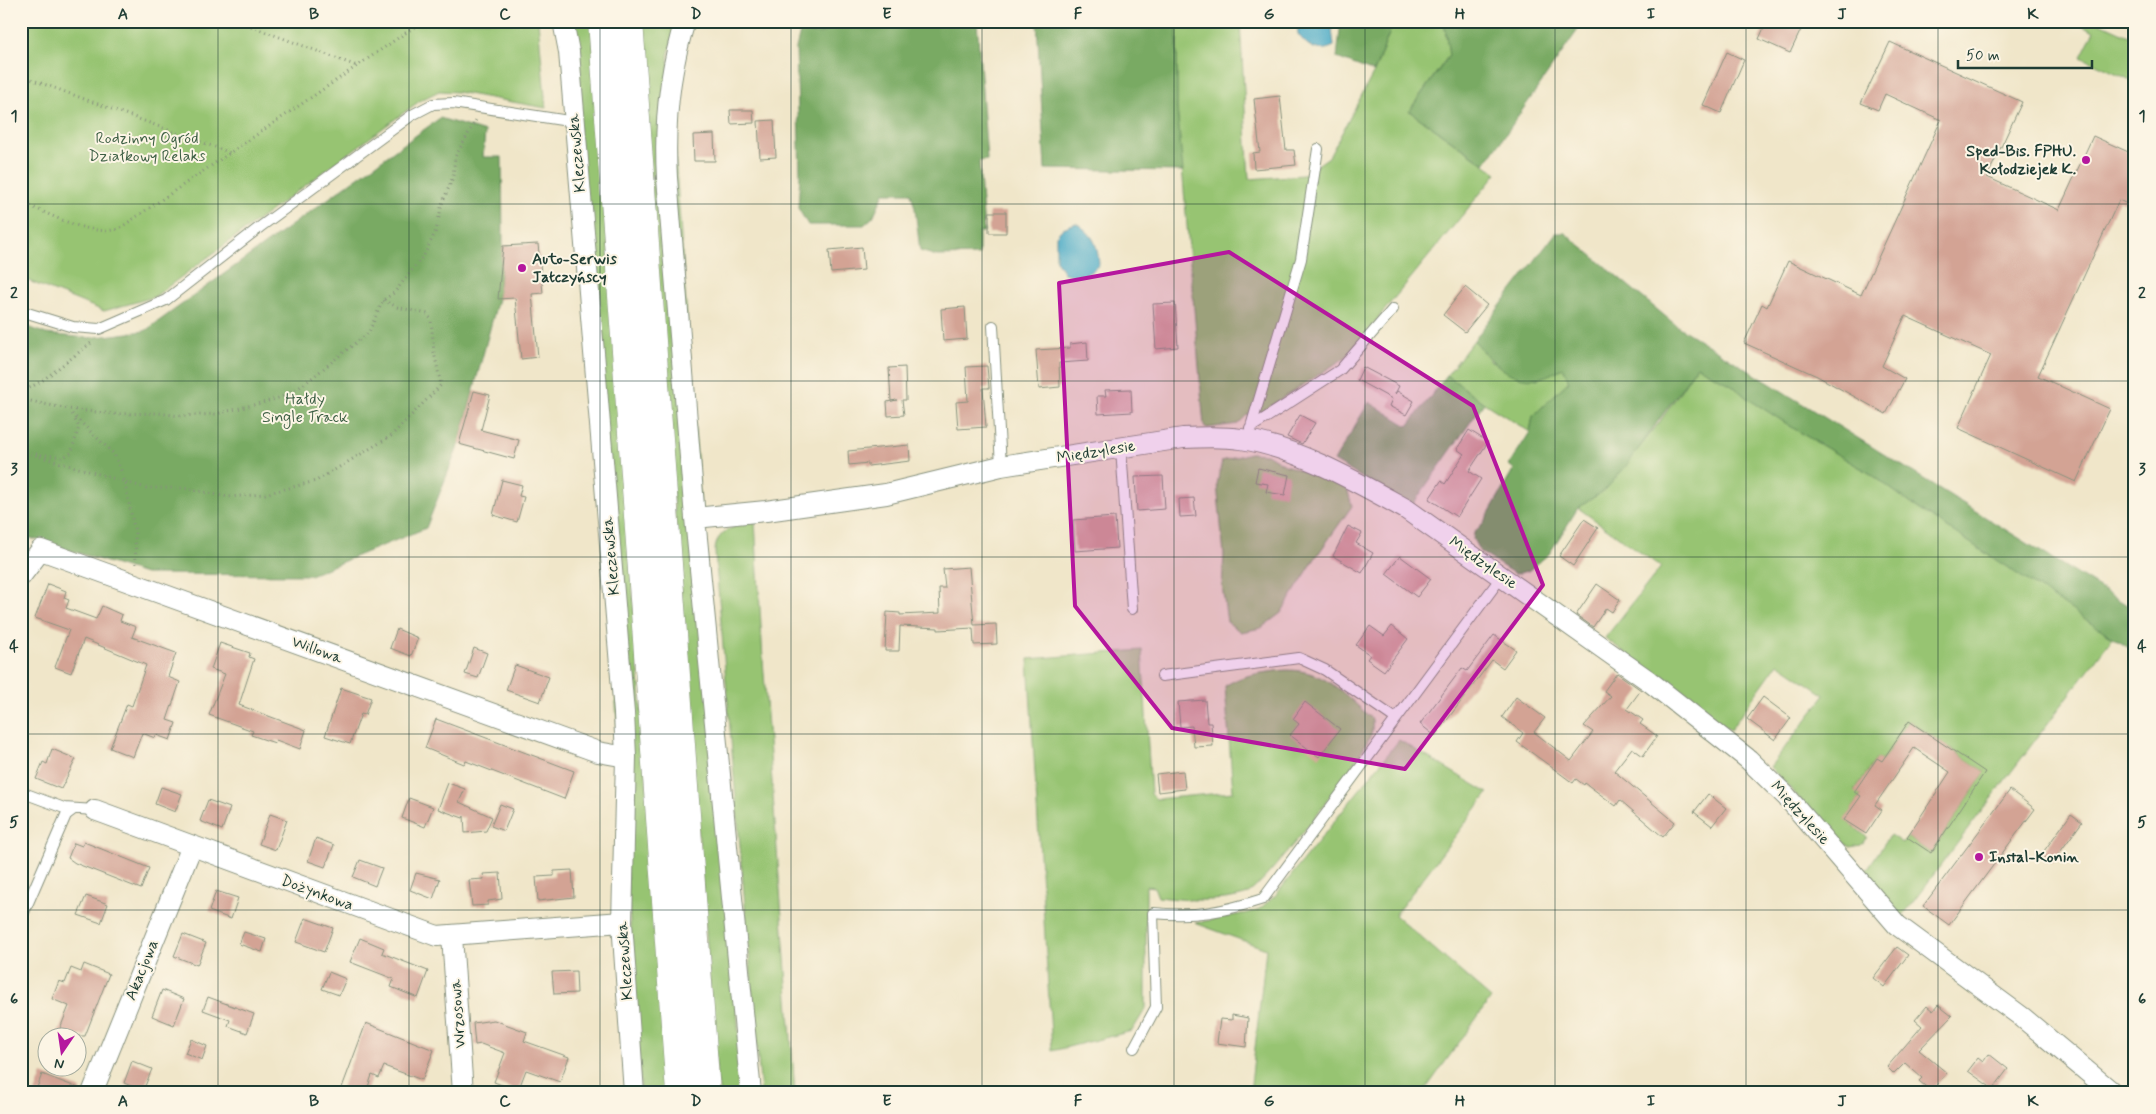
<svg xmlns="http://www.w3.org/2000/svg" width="2156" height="1114" font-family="Mynerve,sans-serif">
<rect width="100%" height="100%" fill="#fcf5e5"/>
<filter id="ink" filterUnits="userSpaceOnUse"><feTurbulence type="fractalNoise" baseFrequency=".02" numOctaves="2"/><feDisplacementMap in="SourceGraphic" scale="10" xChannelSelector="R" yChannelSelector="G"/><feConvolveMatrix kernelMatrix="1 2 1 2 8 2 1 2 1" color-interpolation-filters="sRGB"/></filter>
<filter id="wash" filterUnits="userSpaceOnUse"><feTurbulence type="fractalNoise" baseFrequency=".0096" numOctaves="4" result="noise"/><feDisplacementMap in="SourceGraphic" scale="20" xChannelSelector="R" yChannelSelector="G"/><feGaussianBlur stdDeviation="1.12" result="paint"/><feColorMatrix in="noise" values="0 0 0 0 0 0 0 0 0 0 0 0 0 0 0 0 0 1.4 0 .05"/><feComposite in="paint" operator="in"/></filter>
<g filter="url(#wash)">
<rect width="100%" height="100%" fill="#f0e6c9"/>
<path fill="#97c472" stroke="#5b8053" d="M21,21H538L546,108L457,92L439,91L421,100L154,297L104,311L21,278Z
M572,21H592L669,1093H641Z
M638,21H677L668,56L743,1093H720L717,1080Z
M1177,21H1240L1249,179L1303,175L1329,157L1374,72L1394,21H1444L1449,55L1409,111L1497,173L1346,357L1258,414L1247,415L1238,424L1207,428L1204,426L1177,108Z
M2073,21H2096L2135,39V82L2081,57L2094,31Z
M1474,340L1491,361L1537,379L1563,368L1569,381L1533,416L1530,432L1484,403L1447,375Z
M1697,366L1732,385L1747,398L1801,433L1871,474L1913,505L2113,637L1901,918L1864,874L1890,835L1902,843L1907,837L1931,853L1985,772L1909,721L1882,761L1877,758L1854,791L1861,796L1845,820L1867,837L1861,845L1851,847L1839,841L1770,767L1825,695L1778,663L1730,730L1605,638L1661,567L1578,508L1606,489L1659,423Z
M1250,453L1267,454L1285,465L1346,485L1352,506L1316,557L1281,613L1261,628L1241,632L1227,622L1222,585L1224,555L1217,484L1222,461Z
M755,521L763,660L795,1093H761L715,552C715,540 722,531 734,527L731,522Z
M1142,650L1151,794L1156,799L1233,792L1225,686C1239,677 1252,674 1269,672C1318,663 1338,688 1372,719C1372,724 1373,730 1371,734C1363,757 1264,888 1245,895C1217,903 1186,900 1158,897L1154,887L1146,886V1008L1132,1031L1052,1051L1028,659Z
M1399,740L1488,793L1395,915L1491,998L1423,1093H1250L1266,949L1195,923L1257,911L1275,896Z"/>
<path fill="#79aa64" stroke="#4c744c" d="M835,21H977L987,160L979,161L984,232H979V255L937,256L920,251L915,208L911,193H884L873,217L864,225H808L798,208L800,174L796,48L800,32C814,33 829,37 835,21Z
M1037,21H1177V108L1183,171L1045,169Z
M1341,21H1394L1374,72L1337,58Z
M1444,21H1584L1485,164L1409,111L1449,56Z
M440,118L485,132L483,157H502L503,246L498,299L459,444L426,528L310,575L145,574L21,535V324L46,334L88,338L145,331Z
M1556,233H1565L1677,326L2135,610V652L1913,505L1871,474L1801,433L1747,398L1732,385L1697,366L1627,465L1606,489L1578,508L1549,554L1528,571L1515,574L1480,552L1473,539L1474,533L1484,522L1514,469L1509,465L1530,432L1533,416L1569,381L1563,368C1555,372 1546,377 1538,378C1510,383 1489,359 1474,340Z
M1447,375L1484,403L1411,507L1334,461L1369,402L1408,426Z"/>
<path fill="#47a9c6" stroke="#33737d" d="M786,21H829L826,27L819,29L789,26Z
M1297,21H1331L1334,46C1319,54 1307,47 1298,34Z
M1076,223C1094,235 1097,243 1099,264C1090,276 1078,277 1064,273L1056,260V236L1063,228Z"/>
<g id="blocks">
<path fill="#d3a394" d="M1767,21H1805L1790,53L1759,39Z
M1890,42L2022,102L1987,177L2059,210L2093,136L2135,155V208L2119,200L2038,376L2110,409L2076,482L1958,428L1991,355L1905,316L1882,366L1905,379L1886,414L1817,376L1744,343L1762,304L1767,307L1788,261L1861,295L1941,120L1885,94L1878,110L1861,103Z
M1727,52L1744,60L1721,113L1703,105Z
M1280,96L1286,150H1294L1296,165L1254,169L1253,153L1260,152L1254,99Z
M730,110H753L754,123L731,124Z
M774,120L776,157L760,158L758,121Z
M714,134L715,161H694L693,135Z
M989,212H1006V233H989Z
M538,244L543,293L532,294L538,357L521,359L515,298L498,299L503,246Z
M862,247L864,270L831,273L829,250Z
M1465,287L1487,305L1465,332L1443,315Z
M1175,303L1178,347L1156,349L1153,304Z
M965,307L967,339L943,341L941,309Z
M1087,342L1088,361L1059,363L1060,387L1039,389L1036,350L1070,348V344Z
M987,366L989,388H983L986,427L958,429L956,402L968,401L966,367Z
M905,367L906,400H902L904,415L888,416L887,402L897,400L891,401L889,368Z
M1363,367L1399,386L1395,394L1397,391L1414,401L1406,415L1389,406L1392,399L1357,380Z
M1131,389L1132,412L1098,414L1097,396H1106L1105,390Z
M474,391L490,395L481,430L519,440L514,459L459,444Z
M1300,415L1315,423L1302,444L1287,437Z
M1469,430L1488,442L1469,471L1481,479L1457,517L1429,499L1441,481L1445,484L1464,454L1457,449Z
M909,445L910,461L868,466V463L849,465L848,451Z
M1258,468L1289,475L1285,495L1266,492L1268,484L1255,482Z
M1163,476L1165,509L1137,511L1135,477Z
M502,480L522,485L519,496L524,497L517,522L493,515Z
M1194,498L1196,516L1180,517L1179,499Z
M1115,517L1117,548L1075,551L1073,520Z
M1584,519L1598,528L1573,566L1559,556Z
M1348,526L1362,533L1356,543L1373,553L1362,573L1333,556Z
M1400,556L1431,579L1417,597L1386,574Z
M969,567L974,625L996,624L997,644L974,645L973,628L938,630V628L900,626L899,651H885L887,612L900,613V615L940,613L939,588H945L943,569Z
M48,584L66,591L64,598L69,600L66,608L96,619L102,606L122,615L120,621L136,627L132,637L176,653L168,677L180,682L167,720L176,723L170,740L156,735L155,738L142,733L133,757L110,748L127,704L132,706L146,665L84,639L71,673L55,667L69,630L35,618Z
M1597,584L1620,600L1612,612L1606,608L1593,627L1576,615Z
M1370,626L1384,636L1392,626L1408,639L1384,671L1367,659L1370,655L1356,645Z
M397,629L418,638L411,656L390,648Z
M1494,635L1516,650L1503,668L1492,660L1435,736L1420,724L1462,668L1467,671Z
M220,643L250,653L249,657L254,659L239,705L306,730L300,749L276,740L275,743L251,735L253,731L209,715L225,674L211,669Z
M474,648L487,653L478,678L465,674Z
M515,665L549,677L540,702L506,690Z
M1617,673L1641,690L1627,709L1643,720L1640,724L1657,736L1643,756L1632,748L1614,771L1675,822L1663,837L1620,800L1616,806L1585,783L1584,785L1576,779L1573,783L1550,766L1517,742L1523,733L1502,717L1516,697L1545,718L1534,732L1571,761L1593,732L1584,726L1611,696L1604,691Z
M341,688L371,698L365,715L361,714L350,744L325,736Z
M1763,697L1791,718L1775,740L1747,719Z
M1205,700L1207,723H1211L1213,746L1194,747L1192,726L1180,727L1178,702Z
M1305,702L1340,729L1319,757L1290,735L1299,724L1293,719Z
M436,719L574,771L564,799L466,761L464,764L425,748Z
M1909,721L1985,772L1931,853L1907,837L1950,772L1914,748L1875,805L1882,810L1866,834L1844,820L1861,796L1854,792L1877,758L1882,761Z
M52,749L76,759L61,789L36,779L43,762L47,764Z
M1183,771L1185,789L1158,792L1156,774Z
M448,783L465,789L459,802L492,817L486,831L465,833L464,816L463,818L438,809Z
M161,787L182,794L175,812L155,804Z
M2010,790L2035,809L1949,925L1923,906Z
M1708,794L1726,808L1712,826L1694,812Z
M409,798L433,807L425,827L402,818Z
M208,800L230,808L222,830L200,821Z
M500,804L513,809L504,831L491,826Z
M270,814L287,820L276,850L259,844Z
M2071,814L2082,822L2052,863L2041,855Z
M316,838L334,845L325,867L308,861Z
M84,842L149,868L141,889L75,863L68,858L74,843L82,846Z
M360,860L382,868L375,886L353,877Z
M572,870L574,897L538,901L536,877L554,876V871Z
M416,873L440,879L433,899L410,890Z
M500,873L502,899L488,901V905L472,906L469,880L484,879L483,874Z
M216,891L238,898L231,919L209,911Z
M86,896L108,904L101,923L78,915Z
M305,918L333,928L324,952L296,942Z
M244,932L266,939L262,952L239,944Z
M183,934L206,943L197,965L174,956Z
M360,938L384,948L382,953L428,971L418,998L391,987L394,979L350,962Z
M1897,947L1908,955L1884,987L1873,978Z
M84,964L109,974L85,1036H57L69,1006L52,999L59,981L65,983L71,968L81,972Z
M576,971L577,993L554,994L552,972Z
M329,972L346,979L339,995L322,989Z
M162,990L184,999L174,1025L152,1016Z
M208,997L254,1014L247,1033L228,1026L230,1020L203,1010Z
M1938,1005L1952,1016L1919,1050L1947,1073L1931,1091L1919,1081L1922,1078L1905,1063L1894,1074L1887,1067L1922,1026L1915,1020L1927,1006L1933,1011Z
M1232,1015L1248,1018L1246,1047L1217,1043L1220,1019L1232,1020Z
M494,1020L527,1032L524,1041L569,1057L560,1082L526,1070L518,1091L494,1082L505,1053L481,1044L475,1045L473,1023Z
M366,1023L434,1050L422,1080L384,1066L379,1078L372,1075L366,1093H340Z
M191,1039L207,1046L202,1060L185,1053Z
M1989,1054L2008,1069L1993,1089L1968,1071L1978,1058L1983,1062Z
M132,1061L152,1069L143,1091L124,1083Z
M42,1074L81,1089L80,1093H35Z"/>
</g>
</g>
<g filter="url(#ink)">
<use href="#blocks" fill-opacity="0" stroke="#88927e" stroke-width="1"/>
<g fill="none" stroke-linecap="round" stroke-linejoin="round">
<defs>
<path id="service" d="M21,311L73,327L99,329L166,300L260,227L412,115L433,104L453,103L575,122
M993,326L1001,466
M1250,428L1340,370L1393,309
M1247,440L1301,259L1318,149
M1121,448L1132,609
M1162,676L1299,658L1325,670L1396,719
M21,792L64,808L95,810
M21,919L66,815L74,809
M1134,1048L1156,1007L1153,913C1196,917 1222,912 1263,899L1502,576"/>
<path id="minor" d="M563,21L569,52L624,713L626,757L622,922L634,1093
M685,21C669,72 664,125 667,178L695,518L751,1093
M695,518L766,511L886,494L1001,466L1183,438C1202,437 1222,436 1241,439C1296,447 1357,482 1406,509L1649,681L1748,759L1786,796L1897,925L2022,1017L2113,1093
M21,576L41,550L598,752L626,757
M95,810L437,936L622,922
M452,936L463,1093
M92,1093L192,846"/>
<path id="secondary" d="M602,21L680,1093
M629,21L706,1093"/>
</defs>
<use href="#service" stroke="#88927e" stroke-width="12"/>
<use href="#minor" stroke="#88927e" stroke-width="22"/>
<use href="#secondary" stroke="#88927e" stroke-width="29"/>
<path stroke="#88927e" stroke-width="3" stroke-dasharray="1 4" stroke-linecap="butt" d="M237,21L357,66
M22,76L231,153
M21,202C48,213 93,239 120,228L423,21
M21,393L43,380L91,343
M21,399L68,409L115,414L158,413L181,416L216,414L265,402L282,397L303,385L369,332L383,300L394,293L424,255L436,231L442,204L453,177L455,157L476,120
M72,414L114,454L123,475L135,532L136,567
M21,451L146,488H184L228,497L265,494L316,481L391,436L441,385L434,352L431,319L427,314L397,307L383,300
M36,454L63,457L71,453L79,427L74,418"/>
<use href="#service" stroke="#fff" stroke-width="10"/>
<use href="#minor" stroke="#fff" stroke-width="20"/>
<use href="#secondary" stroke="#fff" stroke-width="28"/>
</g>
</g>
<path fill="#b5179e" fill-opacity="0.2" stroke="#b5179e" stroke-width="4" stroke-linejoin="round" d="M1229,252L1473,406L1543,585L1405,769L1172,728L1075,606L1059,283Z"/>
<path fill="none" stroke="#1f3d34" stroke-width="1" stroke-opacity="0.55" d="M218,21V1093M409,21V1093M600,21V1093M791,21V1093M982,21V1093M1174,21V1093M1365,21V1093M1555,21V1093M1746,21V1093M1938,21V1093M21,204H2135M21,381H2135M21,557H2135M21,734H2135M21,910H2135"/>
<g fill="#b5179e" stroke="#fcf5e5" stroke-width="2">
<circle cx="2086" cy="160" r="5"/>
<circle cx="522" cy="268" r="5"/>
<circle cx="1979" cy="857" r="5"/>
</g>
<g text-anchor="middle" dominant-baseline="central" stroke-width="4" stroke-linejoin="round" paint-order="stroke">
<g font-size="16" fill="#3d5f44" stroke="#fcf5e5">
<text x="147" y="138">Rodzinny Ogród<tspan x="147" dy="18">Działkowy Relaks</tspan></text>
<text x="305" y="399">Hałdy<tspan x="305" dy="18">Single Track</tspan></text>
</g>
<g font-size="16" font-weight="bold" fill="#1f3d34" stroke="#fcf5e5" text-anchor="start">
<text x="2076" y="151" text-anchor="end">Sped-Bis. FPHU.<tspan x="2076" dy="18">Kołodziejek K.</tspan></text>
<text x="532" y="259">Auto-Serwis<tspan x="532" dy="18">Jatczyńscy</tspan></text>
<text x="1989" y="857">Instal-Konin</text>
</g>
<g font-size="16" fill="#1f3d34" stroke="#fcf5e5">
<text transform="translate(577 153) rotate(-95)">Kleczewska</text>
<text transform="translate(1096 452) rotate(-9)">Międzylesie</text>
<text transform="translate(611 556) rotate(-95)">Kleczewska</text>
<text transform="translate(1483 563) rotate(35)">Międzylesie</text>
<text transform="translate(317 650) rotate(20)">Willowa</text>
<text transform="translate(1800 813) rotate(48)">Międzylesie</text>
<text transform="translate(317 893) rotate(20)">Dożynkowa</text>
<text transform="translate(625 961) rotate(-94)">Kleczewska</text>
<text transform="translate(142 970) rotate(-68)">Akacjowa</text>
<text transform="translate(458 1014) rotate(-94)">Wrzosowa</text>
</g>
</g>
<rect width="2156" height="1114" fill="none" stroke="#fcf5e5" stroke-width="55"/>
<g transform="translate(62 1052) rotate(193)"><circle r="24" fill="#fcf5e5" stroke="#a4ab9e"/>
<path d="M0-4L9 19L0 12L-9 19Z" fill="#b5179e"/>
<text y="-8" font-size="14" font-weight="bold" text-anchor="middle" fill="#1f3d34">N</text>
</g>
<path d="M1958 60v8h134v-8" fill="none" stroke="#1f3d34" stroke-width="2.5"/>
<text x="1966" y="60" font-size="15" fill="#1f3d34" stroke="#fcf5e5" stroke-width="4" paint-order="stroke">50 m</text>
<rect x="28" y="28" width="2100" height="1058" fill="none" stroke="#1f3d34" stroke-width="2"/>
<g font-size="16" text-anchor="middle" font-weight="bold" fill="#1f3d34">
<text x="123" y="19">A</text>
<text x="314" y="19">B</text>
<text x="505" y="19">C</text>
<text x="696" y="19">D</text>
<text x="887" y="19">E</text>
<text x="1078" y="19">F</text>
<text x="1269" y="19">G</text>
<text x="1460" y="19">H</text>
<text x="1651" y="19">I</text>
<text x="1842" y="19">J</text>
<text x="2033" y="19">K</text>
<text x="14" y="121">1</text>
<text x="2142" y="121">1</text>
<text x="14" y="298">2</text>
<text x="2142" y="298">2</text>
<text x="14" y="474">3</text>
<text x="2142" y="474">3</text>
<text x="14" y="651">4</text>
<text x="2142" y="651">4</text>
<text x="14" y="827">5</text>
<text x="2142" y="827">5</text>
<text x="14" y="1004">6</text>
<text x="2142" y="1004">6</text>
<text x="123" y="1106">A</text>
<text x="314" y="1106">B</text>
<text x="505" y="1106">C</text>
<text x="696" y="1106">D</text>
<text x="887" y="1106">E</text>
<text x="1078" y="1106">F</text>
<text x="1269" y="1106">G</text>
<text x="1460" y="1106">H</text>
<text x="1651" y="1106">I</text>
<text x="1842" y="1106">J</text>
<text x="2033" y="1106">K</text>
</g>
</svg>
